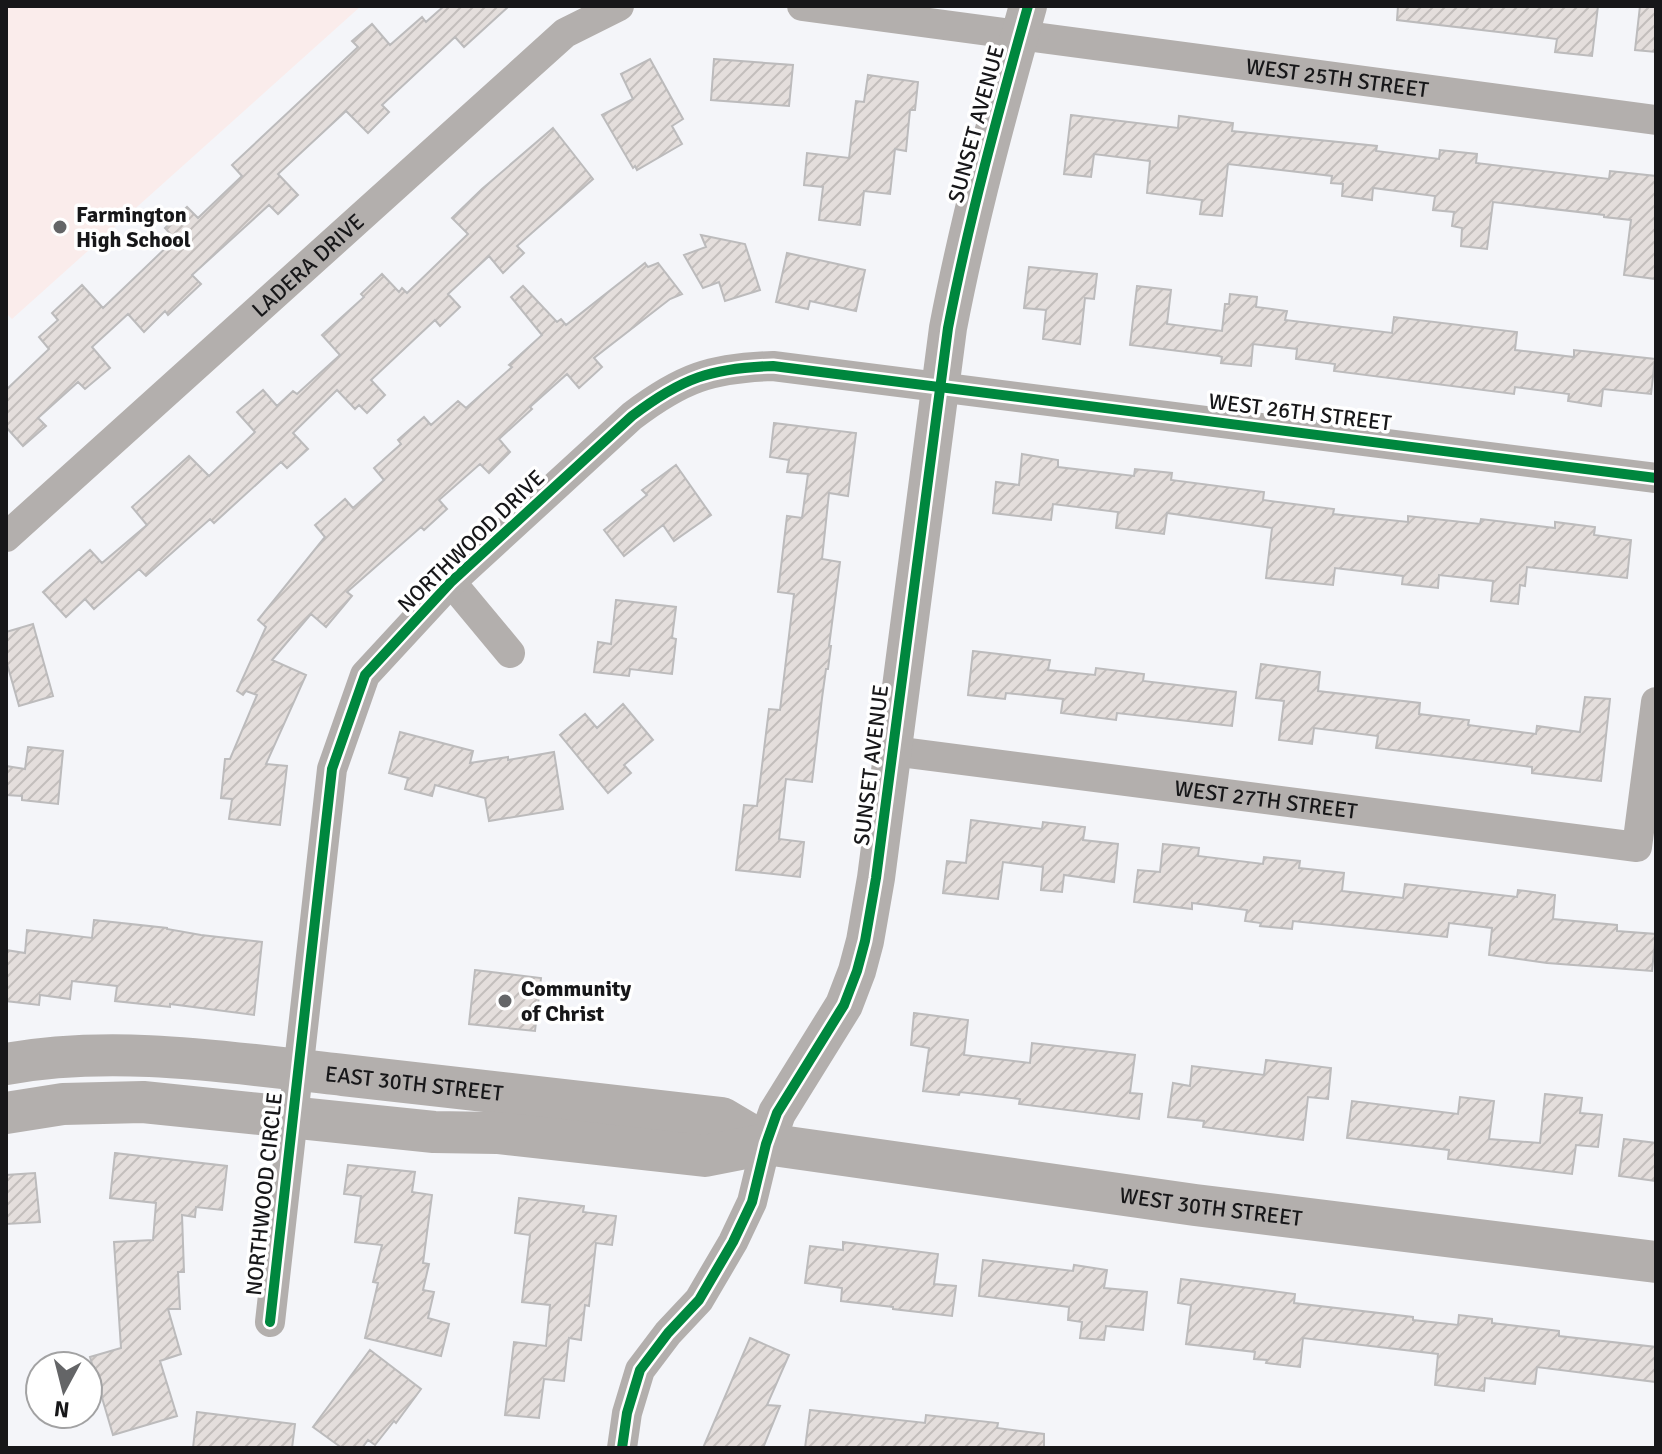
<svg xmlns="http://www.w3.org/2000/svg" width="1662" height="1454" font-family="Signika,sans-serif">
<defs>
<pattern id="building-hatch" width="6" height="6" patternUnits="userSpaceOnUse" patternTransform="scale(2)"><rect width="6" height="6" fill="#e4dedc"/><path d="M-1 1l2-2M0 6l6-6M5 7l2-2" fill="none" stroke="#c3bebc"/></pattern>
</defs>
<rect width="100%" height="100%" fill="#f4f5f9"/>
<path fill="#faeceb" d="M6,6H361L12,319L8,315L6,317Z"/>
<path fill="url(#building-hatch)" stroke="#bcbbbc" stroke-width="2" d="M444,6H509L464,47L455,37L382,105L389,112L368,133L346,111L278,174L298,195L278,214L269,205L192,275L201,284L168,315L165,311L144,332L128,314L92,347L110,368L85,389L78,382L38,418L46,426L23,446L6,427V390L49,349L39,337L58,320L52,313L82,285L103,308L175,239L165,228L187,207L198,218L242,176L232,165L358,47L352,41L372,24L390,45L422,17L426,22Z
M1398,6H1598L1592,56L1555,52L1557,39L1397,20Z
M1640,6H1656V52L1635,50Z
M650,59L683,119L672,126L682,144L637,170L635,166L633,168L602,115L633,99L621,74Z
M714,59L793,65L789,106L711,100Z
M868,75L918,82L915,110H910L906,151L895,149L890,194L864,191L860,225L819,220L823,187L804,185L807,153L849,158L856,101L864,102Z
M1071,115L1178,128L1179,116L1233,123L1232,131L1377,146L1376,151L1439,159L1440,150L1477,154L1476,163L1609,179L1610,171L1656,176V279L1624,275L1631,220L1604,217V215L1493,202L1487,249L1461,246L1462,228L1452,226L1454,212L1433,210L1435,196L1373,188L1372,200L1342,196L1343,184L1331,183L1332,176L1228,164L1222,216L1200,214L1202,200L1147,193L1150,161L1094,154L1091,177L1064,174Z
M553,128L593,179L517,246L524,253L503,273L489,256L448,294L460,307L440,326L435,320L371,380L385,395L367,413L359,405L355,409L337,390L293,433L308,449L287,468L281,462L214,523L210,519L146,576L139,569L94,609L85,599L66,617L43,592L90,550L102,563L147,525L132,507L189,456L209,476L255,432L237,412L263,390L277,406L293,391L297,394L340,355L322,335L364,297L361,294L382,274L399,292L402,288L407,293L468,234L452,218L482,189Z
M701,235L745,244L760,290L725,301L719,282L703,288L684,255L706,247Z
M787,253L865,270L856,311L810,301L808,309L776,302Z
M645,263L648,267L658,263L682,294L670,299L594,358L602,367L579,388L567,374L530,407L532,409L499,439L510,452L489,473L480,464L439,500L447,509L424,530L421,527L347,592L352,596L326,627L311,614L272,660L306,675L266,764L287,766L280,825L229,819L232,799L221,798L225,759H230L257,695L246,691L243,695L237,691L266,627L258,620L325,537L315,525L345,499L353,508L384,480L374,468L401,444L398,440L424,417L431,425L458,401L466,408L512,367L509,365L542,335L511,297L523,286L557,322L561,319L566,325Z
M1029,267L1097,274L1094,299L1085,298L1080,344L1043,339L1046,310L1024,308Z
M1137,286L1171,290L1167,324L1222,331L1225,304H1229L1230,294L1257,297L1256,307L1287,311L1285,320L1392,333L1394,317L1517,332L1515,350L1574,357V350L1655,359L1651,394L1603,389L1601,406L1568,401L1569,394L1515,387L1514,394L1334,371L1335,364L1296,359L1297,349L1253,344L1251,366L1221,363L1222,357L1219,356L1130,345Z
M774,423L856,433L848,496L829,493L822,559L840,562L829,646H831L828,669H826L822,698L812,782L786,779L779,839L804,842L800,877L736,870L744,805L757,806L769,709L780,710L794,594L778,592L787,516L802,518L808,474L787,472L789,460L770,457Z
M1022,454L1058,460V467L1134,476L1135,469L1172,473L1171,480L1264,492L1263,500L1334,509L1333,514L1408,522V516L1480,524L1481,519L1555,528V522L1595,527L1594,535L1631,540L1627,578L1527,567L1525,586L1520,585L1518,604L1491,601L1493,581L1439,575L1438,588L1402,584L1403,576L1335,568L1333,585L1266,578L1272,528L1167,513L1164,534L1116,528L1118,512L1053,504L1051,520L993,513L996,482L1019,485Z
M676,465L711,515L674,541L663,525L624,556L604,530L647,495L642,490Z
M616,600L676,607L672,638L676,639L672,674L630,669L629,676L594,672L598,642L611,644Z
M33,624L53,696L19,706L6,660V632Z
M973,651L1050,660L1048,670L1095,675L1096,668L1144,674L1143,681L1236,692L1232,726L1117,713L1116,720L1061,713L1063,699L1006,693L1005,699L968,695Z
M1261,664L1320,672L1318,691L1420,703L1419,714L1469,720L1468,725L1536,734L1537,726L1580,732L1585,697L1610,699L1601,781L1532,773V767L1376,748L1378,736L1314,728L1312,744L1279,740L1284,701L1256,698Z
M623,704L653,740L624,765L631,773L608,793L560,735L585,714L597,728Z
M400,732L473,751L470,763L508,757V760L554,752L563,809L489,821L485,798L435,785L432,796L405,789L408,778L389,773Z
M28,747L63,751L58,804L22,800V796L6,795V766L25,769Z
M971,820L1042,829L1043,822L1085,827L1083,840L1118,844L1114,882L1064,875L1062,892L1041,890L1043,867L1003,862L998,899L943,893L947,861L966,863Z
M1163,844L1199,848L1198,856L1263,864L1264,857L1300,861L1299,868L1344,873L1342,891L1403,898L1405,884L1517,897L1518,890L1555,895L1553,919L1617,925V931L1656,934L1652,971L1547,963L1489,955L1492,928L1449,923L1447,937L1293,921L1292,929L1260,926L1261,923L1245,921L1247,910L1192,903V909L1134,902L1138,870L1160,872Z
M94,920L167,928V929L201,935L262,942L254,1015L170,1004V1007L115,1001L117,986L72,981L70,999L40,995L39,1005L6,1001V950L25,953L27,930L92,938Z
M475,970L541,978L535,1031L469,1024Z
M914,1013L968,1020L964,1055L1030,1063L1032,1043L1135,1055L1130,1093L1142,1094L1139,1119L1019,1104L1020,1099L960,1092L959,1095L923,1091L929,1048L911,1045Z
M1266,1060L1331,1068L1328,1099L1308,1097L1303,1140L1203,1127L1204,1121L1168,1117L1173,1083L1190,1086L1192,1066L1264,1075Z
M1545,1094L1582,1098L1580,1113L1602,1115L1598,1147L1576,1145L1572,1174L1448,1159L1449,1150L1347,1138L1352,1101L1458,1114L1460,1097L1494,1101L1489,1139L1540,1143Z
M1624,1139L1656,1143V1181L1619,1176Z
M115,1153L227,1166L222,1210L196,1207L195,1217L182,1215L184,1272H178L180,1309H168L181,1354L160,1361L177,1416L113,1435L90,1357L121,1348L114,1242L153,1240L156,1203L110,1198Z
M348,1165L415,1172L412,1192L432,1195L423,1263L429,1264L423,1290L434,1292L428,1318L449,1324L441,1356L365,1338L378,1283L373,1282L382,1245L355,1242L361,1196L344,1194Z
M35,1173L40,1222L6,1224V1175Z
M519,1198L584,1206L583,1212L616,1216L612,1245L596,1243L589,1306L585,1305L581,1340L569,1338L564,1381L544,1379L539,1418L505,1415L514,1342L546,1346L550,1305L522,1302L530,1235L515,1233Z
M843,1242L938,1254L934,1284L956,1286L952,1316L893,1309V1307L841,1301L842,1288L805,1283L810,1246L843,1250Z
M983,1260L1073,1271L1074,1265L1107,1270L1104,1288L1147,1292L1143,1330L1106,1326L1104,1340L1080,1338L1082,1322L1068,1320L1069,1307L979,1296Z
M1181,1279L1295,1294L1294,1303L1413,1317V1320L1458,1325L1459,1315L1492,1319V1323L1559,1331V1336L1656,1347V1382L1537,1367L1535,1384L1485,1378L1484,1391L1435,1385L1438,1354L1303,1338L1300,1367L1266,1363L1267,1360L1254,1359L1255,1352L1186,1344L1191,1305L1178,1303Z
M750,1338L789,1355L767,1405L780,1406L763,1448H703Z
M370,1350L421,1389L396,1423L394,1421L375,1445L368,1440L362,1448H342L313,1427Z
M810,1410L925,1423L926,1415L998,1423L997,1428L1044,1434V1448H805Z
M197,1412L295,1424L292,1448H193Z"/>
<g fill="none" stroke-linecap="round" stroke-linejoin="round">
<g stroke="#b3afad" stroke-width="30">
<path id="s1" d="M802,6L1656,120"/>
<path id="s2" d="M6,537L565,33L619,6"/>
<path d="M451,582L510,653"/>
<path id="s3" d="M893,751L1637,847L1656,702"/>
<path d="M270,1322L332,769L365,675L451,582L632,416C682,378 711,368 773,366L1656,478"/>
<path d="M622,1448L627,1413L640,1370L668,1333L699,1300L733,1242L752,1202L766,1144"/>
</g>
<path stroke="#b3afad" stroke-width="38" d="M766,1144L777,1113L844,1005L857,971L865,941L876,878L948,328C969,219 998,113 1028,6"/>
<g stroke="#b3afad" stroke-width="42">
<path id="s4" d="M6,1064C117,1044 232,1063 343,1075C470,1089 596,1104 722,1118L766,1144"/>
<path id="s5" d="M6,1113L63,1104L143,1102L434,1132L497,1133L705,1156L766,1144L1195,1205L1656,1262"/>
</g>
<defs>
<path id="cycleway" d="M270,1322L332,769L365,675L451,582L632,416C682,378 711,368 773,366L1656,478
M622,1448L627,1413L640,1370L668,1333L699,1300L733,1242L752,1202L766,1144L777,1113L844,1005L857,971L865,941L876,878L948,328C969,219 998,113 1028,6"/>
</defs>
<use href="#cycleway" stroke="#fff" stroke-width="15"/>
<use href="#cycleway" stroke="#00873e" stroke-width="10"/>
</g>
<g fill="#646567" stroke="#fff" stroke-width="3">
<circle cx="60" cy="227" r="8"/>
<circle cx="505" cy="1001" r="8"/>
</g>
<g text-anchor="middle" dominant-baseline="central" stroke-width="7" stroke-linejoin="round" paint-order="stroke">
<g font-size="22" fill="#171719" stroke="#fff">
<text stroke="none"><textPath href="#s1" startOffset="540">WEST 25TH STREET</textPath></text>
<text transform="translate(976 124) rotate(-75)">SUNSET AVENUE</text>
<text stroke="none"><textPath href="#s2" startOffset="406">LADERA DRIVE</textPath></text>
<text transform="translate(1300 412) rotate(7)">WEST 26TH STREET</text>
<text transform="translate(471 541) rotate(-44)">NORTHWOOD DRIVE</text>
<text transform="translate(871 765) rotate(-83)">SUNSET AVENUE</text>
<text stroke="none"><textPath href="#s3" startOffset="376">WEST 27TH STREET</textPath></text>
<text stroke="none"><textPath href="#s4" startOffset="410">EAST 30TH STREET</textPath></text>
<text transform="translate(264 1194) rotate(-84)">NORTHWOOD CIRCLE</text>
<text stroke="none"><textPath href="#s5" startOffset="1214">WEST 30TH STREET</textPath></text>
</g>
<g font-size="22" font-weight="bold" fill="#171719" stroke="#fff" text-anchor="start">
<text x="76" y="214">Farmington<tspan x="76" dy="25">High School</tspan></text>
<text x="521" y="988">Community<tspan x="521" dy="25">of Christ</tspan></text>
</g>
</g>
<rect width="1662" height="1454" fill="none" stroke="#171719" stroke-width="16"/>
<g transform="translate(64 1390) rotate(187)"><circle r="38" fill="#ffffff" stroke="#a2a2a3" stroke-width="2"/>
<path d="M0-6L14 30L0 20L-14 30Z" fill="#646567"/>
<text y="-12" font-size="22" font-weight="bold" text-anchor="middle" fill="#171719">N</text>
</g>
</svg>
